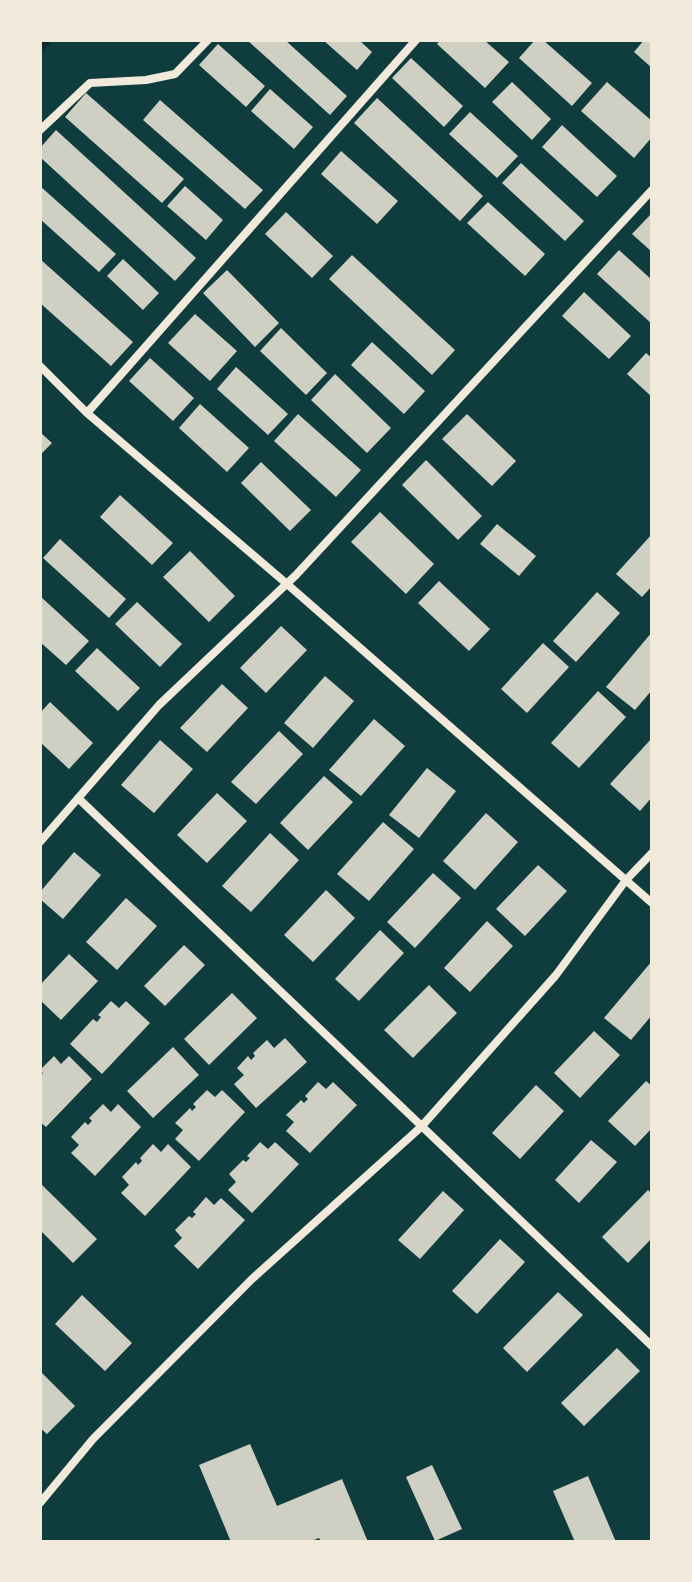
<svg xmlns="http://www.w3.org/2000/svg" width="692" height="1582" font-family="'Space Grotesk',sans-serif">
<rect width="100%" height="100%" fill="#0f3d3e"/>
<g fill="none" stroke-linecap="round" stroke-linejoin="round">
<path stroke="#0a2a2b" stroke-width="7" d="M40,49L48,40"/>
</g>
<path fill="#cfcfc3" d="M247,40H285L347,96L330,115Z
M323,40H359L372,52L357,70Z
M440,40H484L509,62L485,88L437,44Z
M535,40H543L592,83L572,106L519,58Z
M644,40H652V68L634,52Z
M218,44L265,86L246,107L199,65Z
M411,58L463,106L444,127L392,78Z
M512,82L551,119L532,140L492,102Z
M607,82L652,121V137L634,158L581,111Z
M270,89L313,127L294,149L251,111Z
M86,93L184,179L162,203L65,117Z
M377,98L483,196L460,221L354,123Z
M160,100L263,190L245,209L143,120Z
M470,112L518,156L497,178L449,134Z
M562,125L617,176L597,197L542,147Z
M56,130L196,258L175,281L40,157V148Z
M341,151L398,201L377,224L321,174Z
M521,163L584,221L565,241L502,183Z
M40,186L116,254L99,272L40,219Z
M185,186L223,220L206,240L167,206Z
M488,202L545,254L525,276L467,223Z
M286,212L333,256L312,278L265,234Z
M652,213V252L632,234Z
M619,250L652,280V324L597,274Z
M352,255L455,350L432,375L329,279Z
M40,259L133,342L111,366L40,303Z
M123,259L159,293L143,310L107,276Z
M227,270L279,323L255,347L203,293Z
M584,292L631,336L609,359L562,316Z
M195,314L237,351L210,381L168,343Z
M281,328L327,373L306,395L260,351Z
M372,342L425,391L404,414L351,365Z
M646,353L652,358V397L627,374Z
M150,358L194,398L173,421L129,381Z
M236,367L288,414L268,435L217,389Z
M335,374L391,428L367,453L311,400Z
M200,404L249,448L227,472L179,428Z
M298,414L361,470L336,497L274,441Z
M467,414L516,461L492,486L442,439Z
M40,432L52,443L40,455Z
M426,460L482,516L458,540L402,485Z
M261,462L311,510L290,531L241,483Z
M120,495L173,543L152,565L100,517Z
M380,512L434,564L406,594L351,542Z
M497,524L536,556L519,576L480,544Z
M652,534V586L642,597L616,574Z
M60,539L126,599L109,618L43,558Z
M190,551L235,596L209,622L163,577Z
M439,581L490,629L469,651L418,603Z
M597,592L620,613L576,662L553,641Z
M40,596L89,641L66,665L40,642Z
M137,602L182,644L160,667L115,624Z
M281,626L307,650L266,693L240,668Z
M652,632V690L635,710L606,687Z
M543,643L569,667L527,713L501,689Z
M97,648L140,688L118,711L75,671Z
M325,676L354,701L313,748L284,723Z
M222,684L248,708L207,752L180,728Z
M598,691L626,717L579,768L551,743Z
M50,702L93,743L69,769L40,742V713Z
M374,719L405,746L361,796L329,770Z
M279,731L303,754L256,804L231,782Z
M652,738V797L640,811L610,784Z
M160,740L193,769L154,813L121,785Z
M427,768L456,791L419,838L389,815Z
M324,776L353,802L308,850L280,823Z
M217,793L247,821L207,863L177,835Z
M486,813L518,842L475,890L443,861Z
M383,822L414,849L369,901L337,874Z
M270,833L299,860L251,912L222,886Z
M74,852L101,875L63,919L40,899V892Z
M538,865L567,891L525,936L496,909Z
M433,873L461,898L415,948L387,922Z
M326,890L355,918L313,962L284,935Z
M126,898L157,926L117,970L86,942Z
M487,921L513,946L470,992L444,968Z
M380,930L404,953L359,1001L335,979Z
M184,945L205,965L165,1006L144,986Z
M69,954L98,981L61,1020L40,1000V985Z
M652,961V1015L631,1040L604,1018Z
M429,985L457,1013L413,1058L384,1030Z
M232,993L257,1018L209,1065L184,1039Z
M111,1001L119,1008L126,1001L150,1023L102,1074L70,1044L93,1019L97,1022L101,1017L98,1015Z
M594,1031L620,1055L580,1098L554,1073Z
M285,1038L307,1062L256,1108L234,1084L244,1075L237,1068L248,1056L251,1060L255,1056L253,1053L267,1040L274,1048Z
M173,1047L199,1075L153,1118L127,1091Z
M54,1056L61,1064L69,1056L92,1079L46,1127L40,1122V1076L43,1073L40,1070Z
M646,1081L652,1086V1128L635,1146L608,1121Z
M318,1082L326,1089L333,1082L357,1105L310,1153L286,1131L294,1122L286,1115L301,1100L304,1103L308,1099L305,1096Z
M536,1085L564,1111L520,1159L492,1133Z
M207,1090L215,1097L222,1090L245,1112L199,1161L175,1139L183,1130L175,1123L190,1108L192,1111L196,1107L193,1104Z
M103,1104L111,1112L118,1104L141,1127L95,1176L71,1153L79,1145L71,1137L85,1122L88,1125L92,1121L89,1118Z
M591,1140L617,1162L579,1203L555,1180Z
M260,1142L268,1149L275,1142L299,1164L252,1213L228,1190L236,1182L229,1174L243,1160L246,1162L250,1158L247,1156Z
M153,1144L161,1152L168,1144L191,1167L145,1216L121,1193L129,1185L122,1177L136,1162L138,1165L142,1161L140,1158Z
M40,1183L97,1239L73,1263L40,1230Z
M648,1190L652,1194V1238L628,1263L602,1237Z
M443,1191L464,1210L420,1259L398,1240Z
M206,1197L214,1205L221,1198L245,1220L198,1269L174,1246L182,1238L175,1230L189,1216L192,1218L196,1214L193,1212Z
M500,1239L525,1262L477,1314L452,1291Z
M558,1292L583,1315L527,1372L503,1348Z
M82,1295L132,1343L105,1371L55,1324Z
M617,1348L640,1371L584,1426L561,1403Z
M40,1371L75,1406L47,1434L40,1428Z
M250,1444L277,1506L342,1479L368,1542H321L319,1538L309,1542H231L199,1465Z
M432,1465L462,1529L435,1541L406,1477Z
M588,1476L616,1542H575L553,1491Z"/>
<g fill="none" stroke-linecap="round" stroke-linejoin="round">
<path stroke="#f1e9da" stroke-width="8" d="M40,130L90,83L146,80L175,74L208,40
M40,366L87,413L287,584L652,903
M87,413C196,288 307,165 416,40
M78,798L652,1346
M40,842L159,705L296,575L652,190
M40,1503L93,1439L252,1279L421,1127L556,975L626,880L652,853"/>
</g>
<rect width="692" height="1582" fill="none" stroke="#f1e9da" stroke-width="84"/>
</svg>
